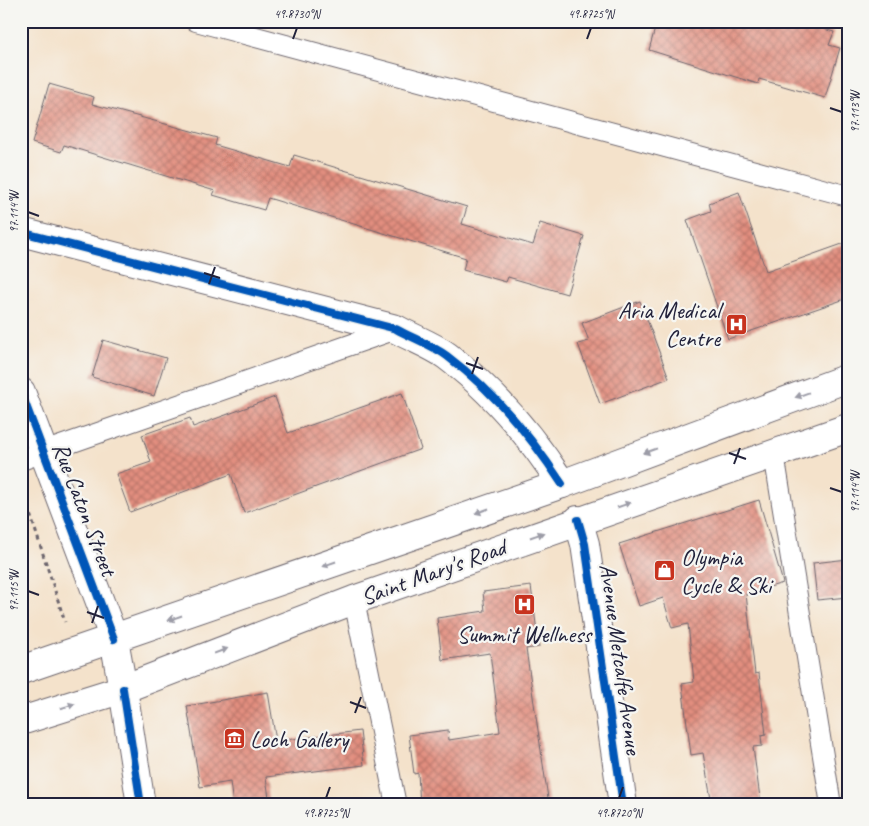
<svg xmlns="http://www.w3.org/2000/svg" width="869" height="826" font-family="Caveat,sans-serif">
<defs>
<pattern id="building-cross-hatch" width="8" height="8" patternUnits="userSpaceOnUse" patternTransform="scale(1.25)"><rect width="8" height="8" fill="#e28e7f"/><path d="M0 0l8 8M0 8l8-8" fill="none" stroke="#b77469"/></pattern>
</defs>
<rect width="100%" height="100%" fill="#f6f6f2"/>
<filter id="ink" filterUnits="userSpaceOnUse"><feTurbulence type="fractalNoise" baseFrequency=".02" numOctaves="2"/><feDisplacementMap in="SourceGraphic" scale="10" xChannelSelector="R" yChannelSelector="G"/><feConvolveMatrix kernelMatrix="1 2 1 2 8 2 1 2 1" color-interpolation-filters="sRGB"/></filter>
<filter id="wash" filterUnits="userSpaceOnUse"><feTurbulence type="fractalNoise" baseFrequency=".0096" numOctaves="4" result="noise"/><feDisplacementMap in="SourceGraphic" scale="20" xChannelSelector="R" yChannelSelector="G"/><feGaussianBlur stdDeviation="1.12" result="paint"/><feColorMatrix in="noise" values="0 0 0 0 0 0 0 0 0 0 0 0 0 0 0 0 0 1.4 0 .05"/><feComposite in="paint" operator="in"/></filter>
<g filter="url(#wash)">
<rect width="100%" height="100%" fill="#f4e2cb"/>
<g id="blocks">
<path fill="url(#building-cross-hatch)" d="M657,21H775L796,27L798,21L834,32L829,45L840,48L825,98L759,79L758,84L649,50Z
M49,84L94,97L92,104L217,138L215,145L290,167L294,155L467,207L462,224L533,245L540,223L584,236L567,294L508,277L506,282L463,270L466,258L268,198L264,210L213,195L215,191L64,145L61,152L32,143Z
M739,192L766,271L848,242V298L728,339L687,220L711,211L709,203Z
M640,301L669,378L600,404L578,344L589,341L582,323Z
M103,340L166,358L154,396L92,377Z
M402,393L421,449L244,513L231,474L130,512L116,474L151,462L142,435L190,418L193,427L275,397L288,433Z
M759,500L783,583L746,594L755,674L759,673L766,735L761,736L762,746L753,747L761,805H712L703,753L691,755L687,724L682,684L694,682L688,624L672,628L663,598L639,606L619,544Z
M848,559V597L817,600L813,563Z
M531,586L539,647L526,649L549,805H420L418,773L414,774L409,735L448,730L449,740L500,732L490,653L442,660L437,618L485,611L483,592Z
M268,692L276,741L360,731L364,765L266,777L270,805H233L230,782L200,787L187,706Z"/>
</g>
</g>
<g filter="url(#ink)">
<use href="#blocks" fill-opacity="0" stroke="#6c656d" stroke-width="1"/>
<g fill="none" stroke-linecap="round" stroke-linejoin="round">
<defs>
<path id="service" d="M196,21L848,196
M774,454L831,805
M21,460L396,329
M354,600L396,805"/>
<path id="minor" d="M21,232L396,329C412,338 432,345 447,356C492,390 531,436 562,484
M21,392L114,639
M578,520L585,544L623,805"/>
<path id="tertiary" d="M123,689L141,805"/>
<path id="trunk" d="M114,639L123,689
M21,670L562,484L848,378
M21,721L123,689L354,600L848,428"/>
</defs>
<use href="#service" stroke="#6c656d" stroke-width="22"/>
<use href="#minor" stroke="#6c656d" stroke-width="30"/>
<use href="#tertiary" stroke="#6c656d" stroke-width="30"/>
<use href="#trunk" stroke="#6c656d" stroke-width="30"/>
<path stroke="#6c656d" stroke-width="3" stroke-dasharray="4 4" stroke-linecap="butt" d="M23,492L65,622"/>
<use href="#service" stroke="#fff" stroke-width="20"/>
<use href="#minor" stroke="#fff" stroke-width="28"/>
<use href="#tertiary" stroke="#fff" stroke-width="28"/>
<use href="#trunk" stroke="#fff" stroke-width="28"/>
<defs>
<path id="cycleway" d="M21,232L396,329C412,338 432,345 447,356C492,390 531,436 562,484
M21,392L114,639
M578,520L585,544L623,805
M123,689L141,805"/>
</defs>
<use href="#cycleway" stroke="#f6f6f2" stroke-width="11"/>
<use href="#cycleway" stroke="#0057b8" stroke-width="8"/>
</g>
<defs><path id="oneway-solid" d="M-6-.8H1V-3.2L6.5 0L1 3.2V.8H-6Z" transform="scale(1.25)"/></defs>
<g fill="#9c9ca7">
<use href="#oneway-solid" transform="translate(802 395) rotate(160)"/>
<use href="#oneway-solid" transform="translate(650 451) rotate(160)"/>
<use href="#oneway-solid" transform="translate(624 505) rotate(-19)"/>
<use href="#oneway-solid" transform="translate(482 511) rotate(161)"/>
<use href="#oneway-solid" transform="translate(537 535) rotate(-19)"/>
<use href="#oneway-solid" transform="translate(329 564) rotate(161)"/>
<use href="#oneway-solid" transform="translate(175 618) rotate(161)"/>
<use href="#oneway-solid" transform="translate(221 651) rotate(-21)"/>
<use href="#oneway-solid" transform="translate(68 706) rotate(-17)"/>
</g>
</g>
<path fill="none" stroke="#22223b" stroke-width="2" d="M293,39L297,28M587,39L591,28M830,108L842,112M28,212L39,216M204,273L220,278M209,284L215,267M466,363L483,369M472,374L478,357M729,453L746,459M734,464L740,448M830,488L842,492M28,591L39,595M87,612L104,618M92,623L98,606M350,702L366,708M355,713L361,697M326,798L330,787M619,798L623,787"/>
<defs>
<symbol id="hospital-square" viewBox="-11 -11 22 22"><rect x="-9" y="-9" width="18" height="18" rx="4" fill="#c8321e" stroke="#f6f6f2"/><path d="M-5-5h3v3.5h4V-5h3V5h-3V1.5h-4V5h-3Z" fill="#fff"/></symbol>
<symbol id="shop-square" viewBox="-11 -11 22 22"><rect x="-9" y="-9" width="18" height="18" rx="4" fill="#c8321e" stroke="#f6f6f2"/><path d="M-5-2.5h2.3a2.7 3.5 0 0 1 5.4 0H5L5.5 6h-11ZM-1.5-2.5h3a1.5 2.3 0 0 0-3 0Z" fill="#fff"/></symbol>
<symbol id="museum-square" viewBox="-11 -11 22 22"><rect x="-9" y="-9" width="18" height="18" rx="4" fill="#c8321e" stroke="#f6f6f2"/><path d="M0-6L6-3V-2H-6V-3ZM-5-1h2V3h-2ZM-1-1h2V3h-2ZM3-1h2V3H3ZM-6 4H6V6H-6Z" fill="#fff"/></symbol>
</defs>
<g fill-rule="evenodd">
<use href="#hospital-square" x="724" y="312" width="25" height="25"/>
<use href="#shop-square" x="652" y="558" width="25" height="25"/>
<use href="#hospital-square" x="512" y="592" width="25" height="25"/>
<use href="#museum-square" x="222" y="726" width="25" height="25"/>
</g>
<g text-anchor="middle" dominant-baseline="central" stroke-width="4.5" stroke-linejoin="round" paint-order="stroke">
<g font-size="24" fill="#22223b" stroke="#f6f6f2" text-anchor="start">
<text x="720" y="310" text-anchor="end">Aria Medical<tspan x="720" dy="28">Centre</tspan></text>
<text x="681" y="557">Olympia<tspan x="681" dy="28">Cycle &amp; Ski</tspan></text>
<text x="524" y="634" text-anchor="middle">Summit Wellness</text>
<text x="250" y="739">Loch Gallery</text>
</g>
<g font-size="24" fill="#22223b" stroke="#f6f6f2">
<text transform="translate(85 509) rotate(69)">Rue Caton Street</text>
<text transform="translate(433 572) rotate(-20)">Saint Mary's Road</text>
<text transform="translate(621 659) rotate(82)">Avenue Metcalfe Avenue</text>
</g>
</g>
<rect width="869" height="826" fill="none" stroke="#f6f6f2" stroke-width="55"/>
<rect x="28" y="28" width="814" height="770" fill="none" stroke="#22223b" stroke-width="2"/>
<g font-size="12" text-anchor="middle" fill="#22223b">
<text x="297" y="18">49.8730°N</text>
<text x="591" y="18">49.8725°N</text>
<text transform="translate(855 112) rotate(-90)" y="4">97.113°W</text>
<text transform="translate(14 212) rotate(-90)" y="4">97.114°W</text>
<text transform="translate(855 492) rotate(-90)" y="4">97.114°W</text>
<text transform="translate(14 591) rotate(-90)" y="4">97.115°W</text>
<text x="326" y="817">49.8725°N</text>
<text x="619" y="817">49.8720°N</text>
</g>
</svg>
